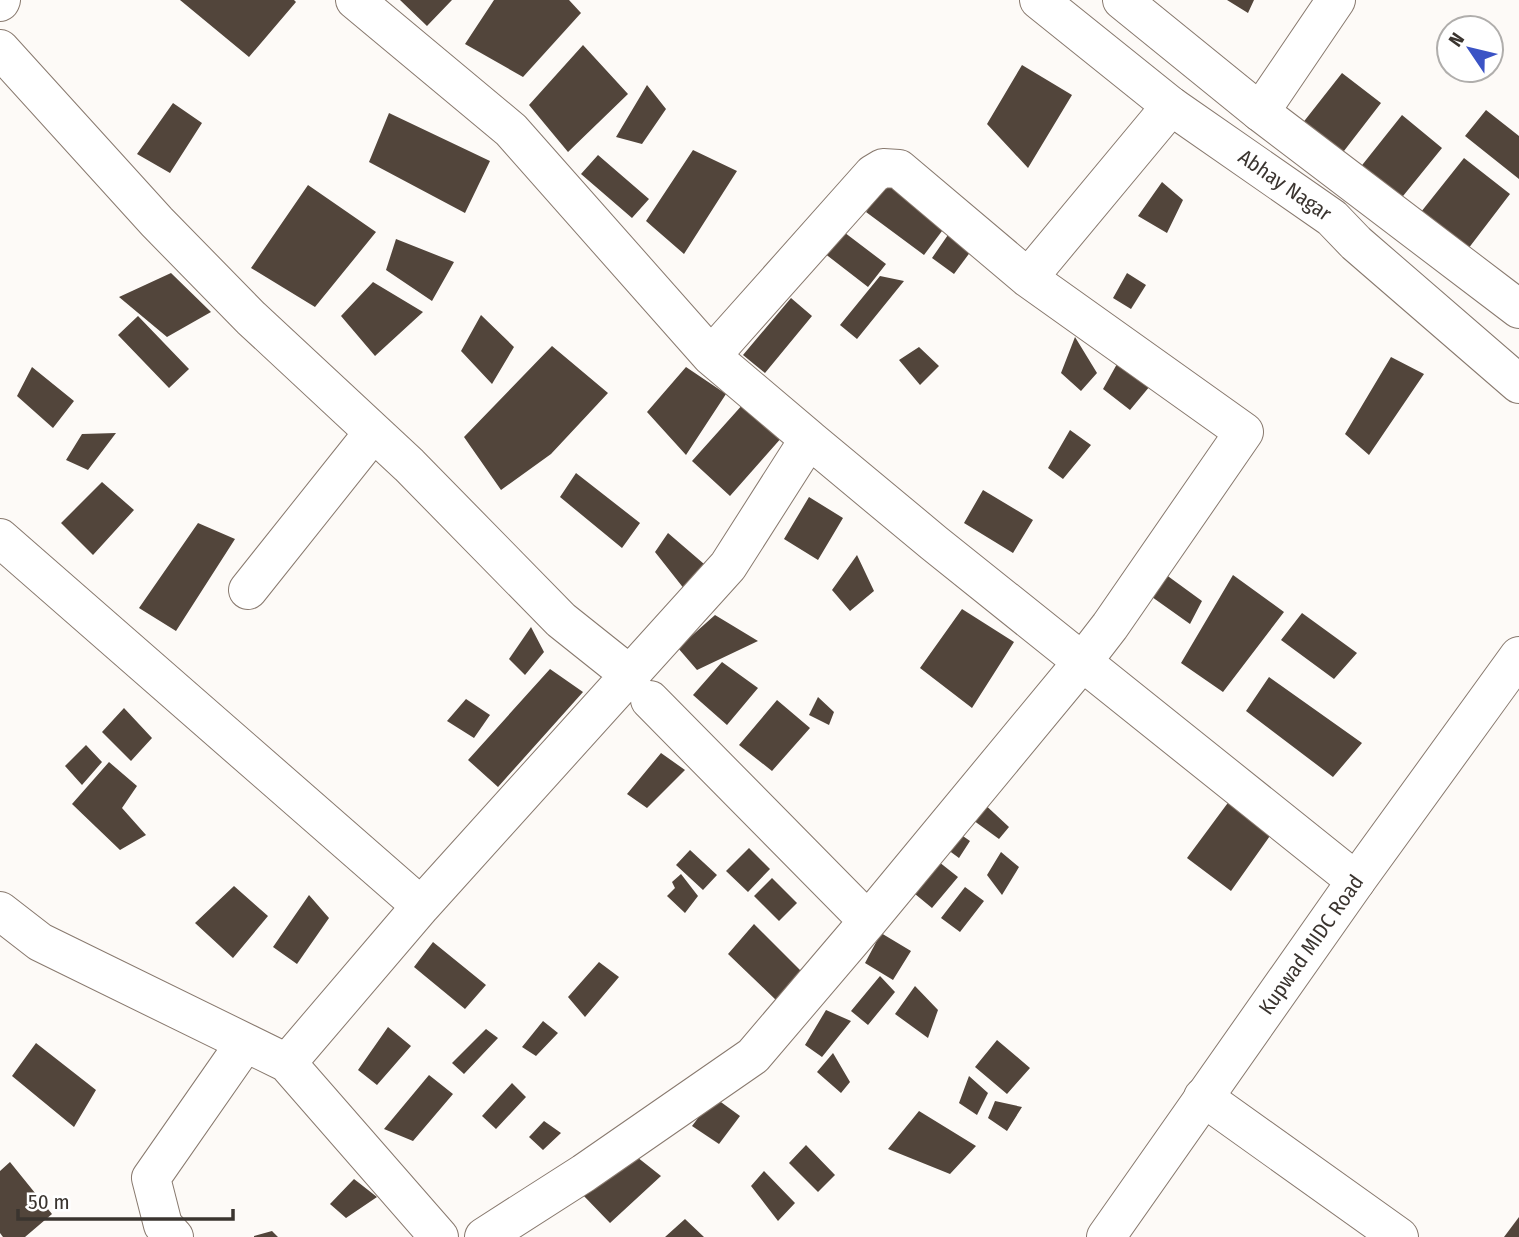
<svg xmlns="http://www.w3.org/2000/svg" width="1519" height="1237" font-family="'Fira Sans Condensed',sans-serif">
<rect width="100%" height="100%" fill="#fdfaf7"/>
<path fill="#52453b" d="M180,0H294L296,2L249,57Z
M400,0H452L427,26Z
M494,0H569L581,13L523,77L465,44Z
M1227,0H1254L1248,13Z
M583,45L628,94L568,152L529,105Z
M1022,65L1072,95L1028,168L987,124Z
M1342,73L1381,103L1337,160L1298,129Z
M647,85L666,109L642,144L616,137Z
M173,103L202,123L170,173L137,154Z
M1486,110L1519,136V179L1465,136Z
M389,113L490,161L465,213L369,162Z
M1402,115L1442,148L1399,201L1359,169Z
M693,150L737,171L684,254L646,221Z
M598,155L649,199L632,218L581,174Z
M1464,158L1510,194L1468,249L1421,212Z
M890,179L948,223L924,255L866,212Z
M1162,182L1183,200L1167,233L1138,216Z
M308,185L376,232L315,307L251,268Z
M832,223L886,264L868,287L815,246Z
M950,232L971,251L954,274L932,258Z
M396,239L454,262L432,301L386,270Z
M171,273L211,312L167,337L119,297Z
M1127,273L1146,285L1131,309L1113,298Z
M880,276L904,281L857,339L840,325Z
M373,282L423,312L375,356L341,316Z
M791,298L812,316L765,373L743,355Z
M481,315L514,347L492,384L461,351Z
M138,316L189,369L169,388L118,335Z
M1075,337L1097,373L1081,391L1061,373Z
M552,346L608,393L551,454L501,490L464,437Z
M919,347L939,366L920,385L899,360Z
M1122,355L1155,380L1130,410L1103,389Z
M1391,357L1424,374L1369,455L1345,434Z
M32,367L74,401L53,428L17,396Z
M686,367L726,394L686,455L647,412Z
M744,403L783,436L730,496L692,461Z
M1070,430L1091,445L1063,479L1048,468Z
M116,433L88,470L66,460L82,434Z
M576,473L640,523L622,548L560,497Z
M102,482L134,510L93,555L61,523Z
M983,490L1033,520L1013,553L964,523Z
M809,497L843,518L818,560L784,539Z
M198,523L235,539L176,631L139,608Z
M668,533L711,570L685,590L655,552Z
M857,555L874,591L850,611L832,590Z
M1165,574L1202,601L1190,624L1152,597Z
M1233,575L1284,612L1223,692L1181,663Z
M962,609L1014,642L972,708L920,668Z
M1302,613L1357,653L1334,679L1281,640Z
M715,615L758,641L697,670L678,648Z
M531,627L544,652L525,675L509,659Z
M722,662L758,688L727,725L693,695Z
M550,669L583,692L498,787L468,760Z
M1269,677L1362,743L1333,777L1246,711Z
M818,697L834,712L829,725L809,715Z
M466,699L490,715L474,738L447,721Z
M777,700L810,728L772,771L739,745Z
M124,708L152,738L131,761L102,732Z
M86,745L102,762L82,785L65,766Z
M661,753L685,770L647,808L627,794Z
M109,762L137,786L122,808L146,835L120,850L72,804Z
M980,800L1009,827L999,839L966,815Z
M1230,800L1272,833L1231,891L1187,858Z
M950,827L970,841L959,858L940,844Z
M749,848L770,869L748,892L726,871Z
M690,850L717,875L703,890L676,865Z
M1001,852L1019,867L1002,895L987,875Z
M934,858L958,877L932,908L909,889Z
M681,874L698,896L685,913L667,896L675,888L672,882Z
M772,878L797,903L779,921L754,896Z
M234,886L268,916L233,958L195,923Z
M965,887L984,901L960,932L941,918Z
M309,895L329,918L297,964L273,947Z
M754,924L803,973L777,1001L728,954Z
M881,933L911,951L893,980L865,963Z
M433,942L486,985L465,1009L414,967Z
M599,962L619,977L585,1017L568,997Z
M880,976L895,992L868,1025L851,1011Z
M915,986L938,1010L928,1038L895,1014Z
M826,1010L851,1021L822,1057L805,1045Z
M543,1021L558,1033L536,1056L522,1047Z
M388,1027L411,1046L377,1085L358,1070Z
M486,1029L498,1038L464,1074L452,1063Z
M997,1040L1030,1068L1007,1094L975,1067Z
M36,1043L96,1090L74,1127L12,1076Z
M833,1053L850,1082L841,1093L817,1072Z
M429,1075L453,1094L413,1141L384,1129Z
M969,1076L988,1093L977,1115L959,1103Z
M512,1083L526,1097L496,1129L482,1116Z
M714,1097L740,1116L719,1144L692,1126Z
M995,1101L1022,1107L1007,1131L988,1118Z
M919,1111L976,1146L950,1174L888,1149Z
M544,1121L561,1133L543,1150L529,1137Z
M806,1145L835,1175L818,1192L789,1163Z
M637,1157L661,1176L610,1223L582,1194Z
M10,1162L52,1214L25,1237H3L0,1233V1171Z
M764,1171L795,1203L778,1221L751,1186Z
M354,1179L377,1197L346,1218L330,1204Z
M1519,1217V1237H1504Z
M685,1219L704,1237H665Z
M272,1231L278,1237H254V1236Z"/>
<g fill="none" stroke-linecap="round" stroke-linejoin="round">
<defs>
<path id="minor" d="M0,2L1,0
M0,49L157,222L251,318L409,465L561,620L630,675
M1260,112L1336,0
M1028,278L1171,106
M809,439L934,543L1356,881
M0,538L421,906
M248,590L373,433
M650,700L868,921
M0,911L40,942L287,1063L439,1237
M287,1063L421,906L728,566L809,439L711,356L511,130L355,0
M1203,1097L1399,1237
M174,1237L163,1225L151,1178L245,1043
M484,1237L584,1173L753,1056L868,921L1083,661L1110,626L1244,432L1028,278L899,169L883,168L873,174L711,356"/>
<g id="major">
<path id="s1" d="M1039,0L1171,106L1332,218L1356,243L1519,384"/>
<path d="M1122,0L1260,112L1519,309"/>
<path id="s2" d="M1106,1237L1356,881L1519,656"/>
</g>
</defs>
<use href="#minor" stroke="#88796e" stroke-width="40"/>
<use href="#major" stroke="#88796e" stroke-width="40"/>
<use href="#minor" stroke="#fff" stroke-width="38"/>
<use href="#major" stroke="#fff" stroke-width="38"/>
</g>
<g text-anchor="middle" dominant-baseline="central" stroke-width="7" stroke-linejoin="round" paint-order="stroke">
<g font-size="21" fill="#3a342f" stroke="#fff">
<text stroke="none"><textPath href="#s1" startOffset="308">Abhay Nagar</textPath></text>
<text stroke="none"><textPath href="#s2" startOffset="357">Kupwad MIDC Road</textPath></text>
</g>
</g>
<g transform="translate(1470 49) rotate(305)"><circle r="33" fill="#ffffff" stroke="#b0aeac" stroke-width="2"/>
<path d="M0-5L12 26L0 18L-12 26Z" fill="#3b53c5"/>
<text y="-10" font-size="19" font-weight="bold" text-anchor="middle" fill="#3a342f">N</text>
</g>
<path d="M18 1209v10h215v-10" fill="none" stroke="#3a342f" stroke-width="3.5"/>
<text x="28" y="1209" font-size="21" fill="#3a342f" stroke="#ffffff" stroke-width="5" paint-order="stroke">50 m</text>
</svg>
